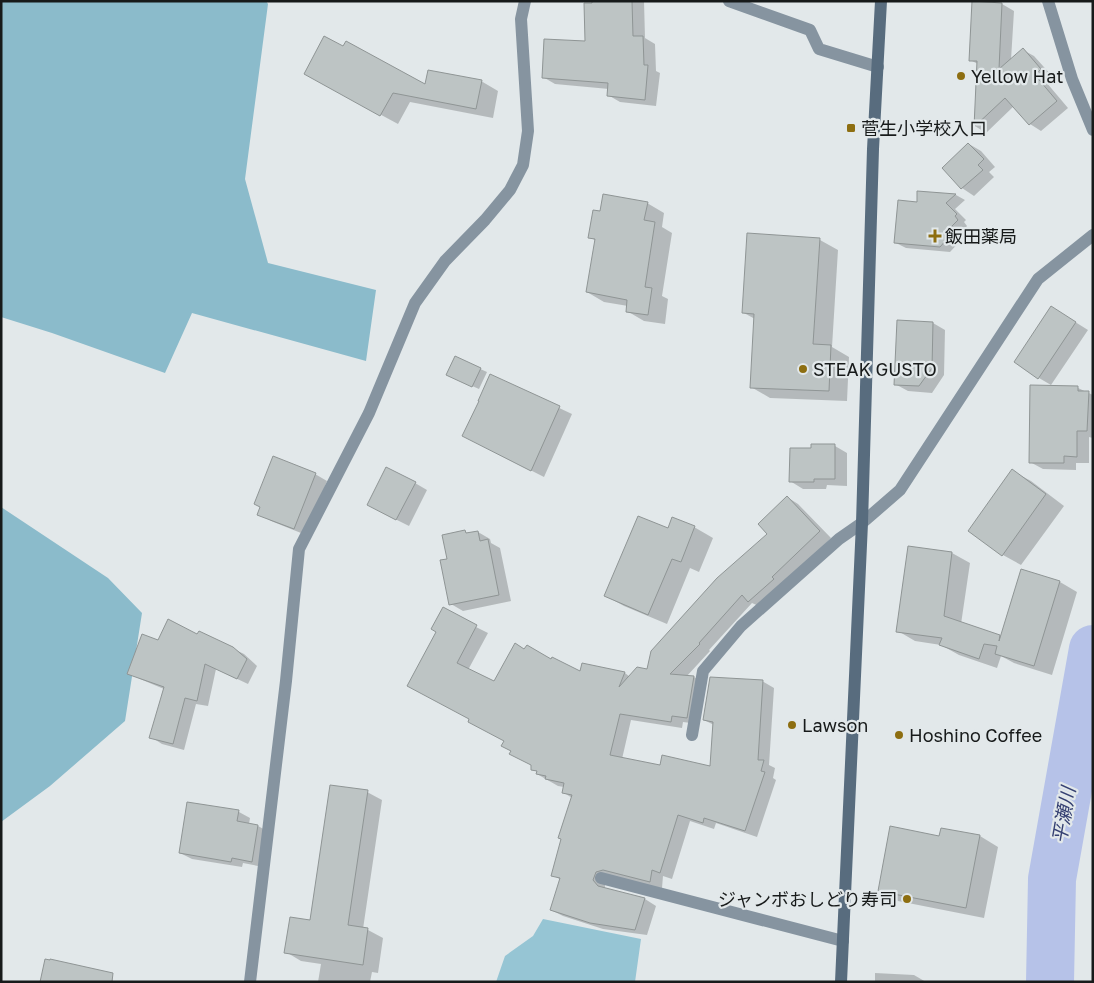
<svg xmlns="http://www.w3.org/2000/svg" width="1094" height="983" font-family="'Golos Text','Noto Sans JP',sans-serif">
<rect width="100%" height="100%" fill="#e2e8ea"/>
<path fill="#96c5d4" d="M543,919L641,939L635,982H496L505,956L533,936Z"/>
<path fill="#8bbbcb" d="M1,1H266L268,4L245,179L268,263L376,290L366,361L192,313L165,373L52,333L1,317Z
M1,507L108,578L142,613L125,721L50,786L1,822Z"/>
<path fill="#0003" d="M593,1H644L645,38L655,44L656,71L660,73L656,106L620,102L608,95L609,89L555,84L543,77L587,42Z
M973,3L1002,4L1014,11L1011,60L1023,50L1034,56L1052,76L1046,82L1068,108L1041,131L1030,124L1014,106L986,133L975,126L978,64L970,60Z
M481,81L498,91L493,118L410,102L398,124L322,83L426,86Z
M969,144L981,151L995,167L989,172L994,177L974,196L962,188L943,168Z
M919,193L956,195L965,200L955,209L966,220L964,222L967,226L960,235L963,238L950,252L906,248L896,243L918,203Z
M647,203L664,213L662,227L672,233L662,296L668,299L665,324L644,321L627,311L628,306L604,302L587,292L596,241L590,237L601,213Z
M748,235L820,240L838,250L832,347L849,357L847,401L770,398L751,387L755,319L744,313Z
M1064,315L1088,330L1051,385L1039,378Z
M898,321L933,323L945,330L944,375L932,393L908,391L895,384Z
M456,358L487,372L479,389L454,378Z
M491,376L572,414L544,477L463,436Z
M1078,388L1093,395V438L1089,437V463H1076V470L1043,469L1030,462Z
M835,446L847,453V486L827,485L826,489H803L790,481L812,450Z
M1012,471L1031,481L1064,506L1021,565L1003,555Z
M315,474L327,481L306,535L271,521L259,514Z
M415,483L427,490L409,526L381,512Z
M787,497L798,504L831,538L761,607L752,603L709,650L710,651L686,677H694L705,684L698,724L683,722L682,728L631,720L622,759L661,767H712L714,725L704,720L762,681L774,688L769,765L775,768L773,778L776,780L757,837L716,823L714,829L690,821L672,879L663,876L662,888L605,882V889L645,899L656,906L647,935L603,929L563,916L551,910L561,880L553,875L572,798L563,792L564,787L558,786L537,774L538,772L532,769L533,766L512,751L505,741L471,719L420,692L476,627L488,633L468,670L494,682L525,650L581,673L583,665L625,673L630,677L648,670L769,534Z
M694,527L713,538L699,572L690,568L667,624L624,606L606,596L668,530Z
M465,532L468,534L478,532L490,539L491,543L500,548L511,601L463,611L451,604L448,560Z
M909,547L952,553L970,563L961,624L1001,637L1021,570L1060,582L1077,592L1052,675L1014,663L1001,656L997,668L959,655L941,645L915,641L898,631Z
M198,635L232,648L244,654L257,666L248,684L216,669L208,706L196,704L184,750L162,744L151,737L164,689L140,679L129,673L158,641Z
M367,792L382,800L363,929L368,930L383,938L378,973L372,972L370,982H318L321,964L301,961L286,952L311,921Z
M188,803L239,812L250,818L249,824L258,826L269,832L263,867L243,863L242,867L192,859L180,853Z
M980,836L998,847L984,918L898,901L879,891L940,837Z
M875,973L914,975L926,982H875Z"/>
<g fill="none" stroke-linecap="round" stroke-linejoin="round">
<path stroke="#b6c2e8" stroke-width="48" d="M1050,982L1052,879L1093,649"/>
</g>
<path fill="#bdc4c4" stroke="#8f9595" d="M592,1H632L633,36H643L644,65H648L645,100L607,96L608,83L542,78L544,39L585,41L584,3H592Z
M972,1L1002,3L999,69L1023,48L1041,69L1035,75L1057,101L1029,125L1005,98L974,127L977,61H969Z
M324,36L343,46L346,41L425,84L428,70L482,80L476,109L393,93L380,116L304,74Z
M968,143L984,159L978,165L983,170L961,189L942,168Z
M917,191L956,194L946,203L957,214L955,216L958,220L950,228L954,231L940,247L894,243L898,200L917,202Z
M603,194L648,202L644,220L655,222L645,287L652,288L648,315L626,312L627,300L586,292L595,239L588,238L593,210L600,211Z
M747,233L820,238L813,344L831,345L829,391L750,388L754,314L742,313Z
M1051,306L1076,322L1038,379L1014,362Z
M897,320L933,322L932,368L919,386L894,385Z
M455,356L481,368L472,387L446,375Z
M490,374L560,406L531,471L462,436L479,401H478Z
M1030,385L1078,386V391H1089L1087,431H1077V457L1064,456V463H1029Z
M811,444H835V479H814V482H789L790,448H811Z
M273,456L316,473L294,529L257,515L260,507L254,504Z
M386,467L416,482L396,520L367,505Z
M1012,469L1046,494L1002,556L968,531Z
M787,496L820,531L772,577L774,579L748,602L742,595L699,643L700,644L670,674L694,676L687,718L672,716L671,722L620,714L610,755L660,765L662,755L710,766L713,722L703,720L710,677L763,680L758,760H764L761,771L765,772L745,831L704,818L703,823L678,815L660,873L652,870L650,882L603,870L596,872L593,880L598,886L645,898L635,930L590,923L550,910L560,878L551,876L561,839L558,838L572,795L562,793L564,783L545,779L546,776L536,774L537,771L531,770V765L509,754L511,751L501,746L504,741L468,722L469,719L407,686L436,632L431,629L443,607L477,625L457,663L494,681L515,643L524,649L527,645L551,659L552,657L580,671L582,663L625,672L619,687L637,667L647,669L651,651L717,578L767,534L758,524Z
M638,516L668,528L672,517L695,526L681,562L672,559L648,615L604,596Z
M465,530L466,533L478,531L480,541L488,539L499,595L449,605L440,560L447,559L442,535Z
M908,546L952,552L944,616L1000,635L999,641L1021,569L1060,581L1034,666L995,654L997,646L984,644L979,659L939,645L942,638L896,632Z
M168,619L197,634L199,631L233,647L247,659L237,679L205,664L197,701L185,698L173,744L149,738L164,687L127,674L142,634L158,640Z
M330,785L368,790L348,925L368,928L363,965L284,953L290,917L310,920Z
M187,802L239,810L237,821L258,825L252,862L232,858L231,862L179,853Z
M890,826L939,836L941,828L980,835L966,908L878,891Z
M45,959L50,960V959L113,973L112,982H40Z"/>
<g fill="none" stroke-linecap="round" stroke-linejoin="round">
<path stroke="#8694a0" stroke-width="12" d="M729,1L810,30L819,49L878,67
M1048,1L1072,79L1093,130
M692,735L703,671L741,626L839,539L862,523L900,490L1038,279L1093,235
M601,878L843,941
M250,982L286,681L299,549L369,413L415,303L445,261L485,220L510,190L523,165L528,131L521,19L525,1"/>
<path stroke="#586c7e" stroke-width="12" d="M841,982L862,523L873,149L881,1"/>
</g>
<g fill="#8d6e11" stroke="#e2e8ea" stroke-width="2">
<circle cx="961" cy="76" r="5"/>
<rect x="846" y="123" width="10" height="10" rx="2.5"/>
<path d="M932.5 228.5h5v5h5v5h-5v5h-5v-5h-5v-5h5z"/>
<circle cx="803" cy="369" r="5"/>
<circle cx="792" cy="725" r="5"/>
<circle cx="899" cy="735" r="5"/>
<circle cx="907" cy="899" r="5"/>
</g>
<g text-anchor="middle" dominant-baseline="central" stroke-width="4.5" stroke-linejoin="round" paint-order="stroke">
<g font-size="18" fill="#171a1a" stroke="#e2e8ea" text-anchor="start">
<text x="971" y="76">Yellow Hat</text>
<text x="861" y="128">菅生小学校入口</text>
<text x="945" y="236">飯田薬局</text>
<text x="813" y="369">STEAK GUSTO</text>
<text x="802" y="725">Lawson</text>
<text x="909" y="735">Hoshino Coffee</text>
<text x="897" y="899" text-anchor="end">ジャンボおしどり寿司</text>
</g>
<g font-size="19" font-style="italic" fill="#354072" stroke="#e2e8ea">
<text transform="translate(1063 815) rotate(-80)">平瀬川</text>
</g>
</g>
<rect width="1094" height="983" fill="none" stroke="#171a1a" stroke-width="5"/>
</svg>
